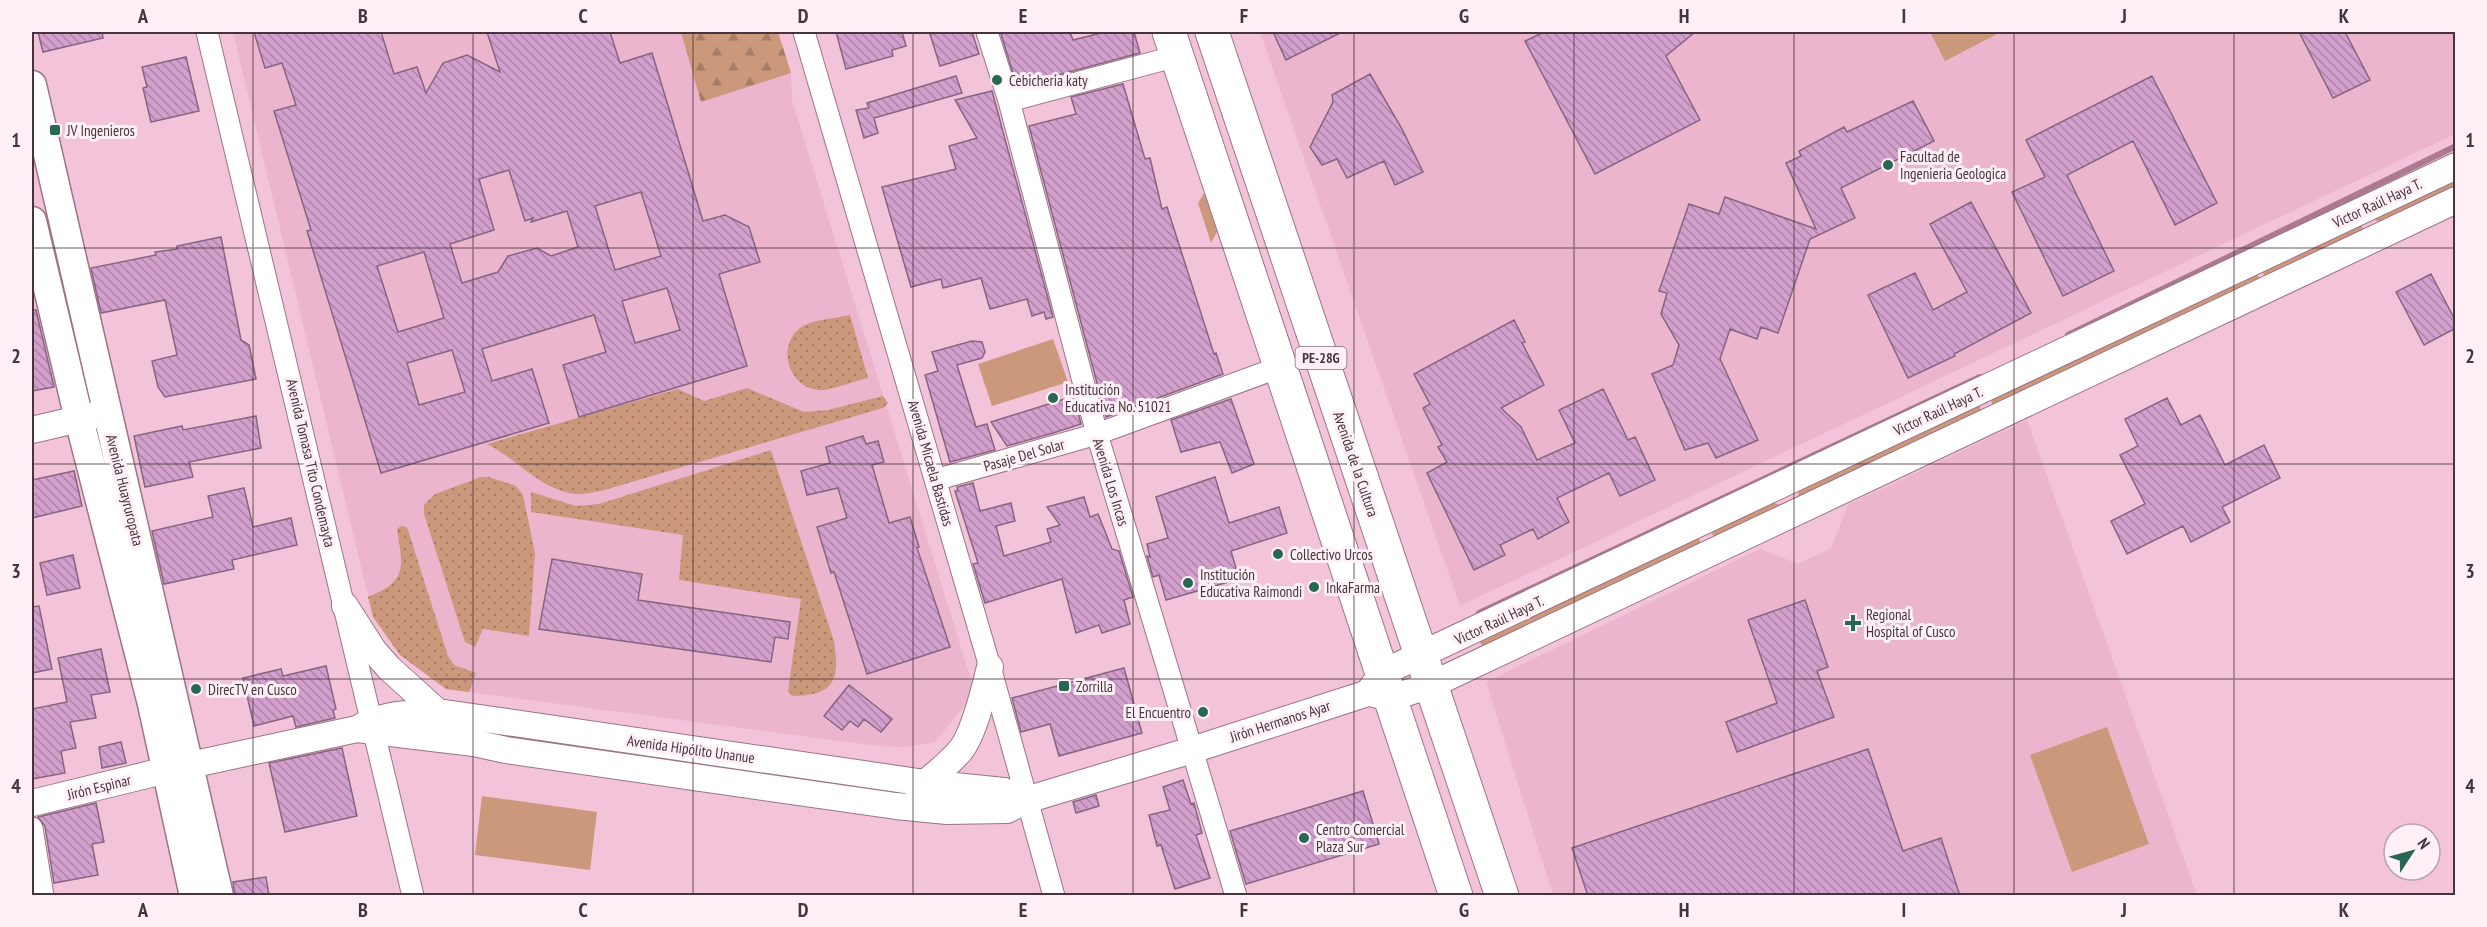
<svg xmlns="http://www.w3.org/2000/svg" width="2487" height="927" font-family="'PT Sans Narrow',sans-serif">
<defs>
<pattern id="forest-firs" width="22" height="20" patternUnits="userSpaceOnUse" patternTransform="scale(1.5)"><rect width="22" height="20" fill="#cc987b"/><path d="M5 1l3.5 6h-7zM16 11l3.5 6h-7z" fill="#a77d66"/></pattern>
<pattern id="park-dots" width="8" height="8" patternUnits="userSpaceOnUse" patternTransform="scale(1.5)"><rect width="8" height="8" fill="#cc987b"/><path d="M2 2h.1M6 6h.1" fill="none" stroke="#a77d66" stroke-width="1.8" stroke-linecap="round"/></pattern>
<pattern id="building-back-hatch" width="6" height="6" patternUnits="userSpaceOnUse" patternTransform="scale(1.5)"><rect width="6" height="6" fill="#d3a0ce"/><path d="M-1 5l2 2M0 0l6 6M5-1l2 2" fill="none" stroke="#ad83a8"/></pattern>
</defs>
<rect width="100%" height="100%" fill="#f3c4d9"/>
<path fill="#ebb5cd" d="M233,32H778L791,73L792,100L975,693L935,742L904,747L878,746L446,689L400,655L373,617Z
M1260,32H2455V134L1460,606Z
M2027,420L2197,895H1553L1486,682L1760,549L1798,564L1831,548L1848,505Z"/>
<path fill="#cc987b" d="M1930,32H2001L1945,61Z
M2455,175V189L2382,223L2375,220L2376,213Z
M1208,187L1221,225L1211,243L1198,203Z
M2358,223L2362,226L2363,232L2266,279L2261,269Z
M2256,271L2261,282L1995,410L1990,398Z
M1053,339L1068,382L992,406L978,364Z
M1977,402L1984,415L1805,502L1798,496L1799,489Z
M1769,501L1780,505L1777,516L1717,544L1710,529Z
M1697,535L1704,550L1485,652L1479,640Z
M2107,727L2149,844L2072,872L2030,755Z
M482,796L597,812L590,870L475,855Z"/>
<path fill="url(#forest-firs)" d="M681,32H778L791,73L701,102Z"/>
<path fill="url(#park-dots)" d="M850,315L868,378C855,381 830,391 819,390C786,388 775,340 805,325C818,319 837,318 850,315Z
M747,388L804,412L828,410L883,396L888,403L883,408L601,491C593,492 585,494 577,494C542,491 517,459 487,444L678,389L704,401Z
M771,450L834,641C840,680 835,696 792,696L788,691L801,599L679,580L683,535L531,512V492L576,506L599,504Z
M481,477H489L516,486L523,495L535,553L529,636L483,629L475,647L465,642L424,514V505L435,494Z
M401,526L406,527L408,530L448,656L454,665L476,673L469,692L446,689L400,655L373,617L368,597C408,581 403,567 397,529Z"/>
<g fill="none" stroke-linecap="round" stroke-linejoin="round">
<path stroke="#ac7991" stroke-width="6" d="M2068,335L2456,146
M1479,613L1980,377"/>
</g>
<path fill="url(#building-back-hatch)" stroke="#866582" stroke-width="1.5" fill-rule="evenodd" d="M38,32H102L103,38L43,52Z
M254,32H381L394,74L417,67L426,93L443,63L467,55L500,72L487,32H610L620,63L652,53L703,221L725,215L749,227L760,262L719,274L747,366L579,417L563,365L606,352L594,315L482,349L492,381L532,369L549,423L381,473L307,231L311,230L274,111L296,105L282,63L265,68ZM509,170L525,221L533,218L531,222L567,211L578,247L551,256L537,248L508,256L498,272L462,283L450,244L494,230L479,179ZM641,192L661,256L615,270L595,206ZM424,252L444,318L398,332L377,266ZM667,288L680,330L635,343L622,301ZM452,350L465,392L419,405L407,363Z
M836,32H902L906,46L892,50L893,56L846,69Z
M939,32H972L979,54L940,66L930,34Z
M1010,32H1070L1073,40L1105,32H1134L1140,53L1017,86L1001,34Z
M1273,32H1342L1286,60Z
M1544,32H1695L1666,56L1700,120L1595,174L1525,41Z
M2299,32H2345L2370,80L2333,98Z
M186,57L199,111L151,122L143,88L147,87L142,67Z
M1370,74L1402,129L1423,172L1395,185L1384,161L1347,178L1337,159L1322,165L1310,147L1333,102L1332,95Z
M956,76L962,93L874,118L878,133L864,138L856,110L869,108L867,103Z
M2152,76L2217,203L2175,225L2133,141L2067,175L2114,271L2063,296L2012,192L2045,177L2026,140Z
M1123,84L1145,159L1150,158L1162,209L1167,207L1214,354L1216,353L1223,374L1106,417L1029,126L1076,114L1071,97Z
M992,91L1053,317L1046,319L1044,312L1032,316L1027,299L990,309L981,278L943,288L941,279L911,287L882,187L956,169L949,146L977,138L955,100Z
M1913,101L1934,141L1841,188L1855,218L1810,239L1778,333L1761,327L1757,339L1730,329L1720,359L1758,440L1716,458L1708,443L1685,450L1652,374L1673,365L1679,345L1661,314L1667,293L1659,291L1689,204L1719,214L1725,197L1816,229L1786,163L1801,156L1799,151L1844,127L1847,132Z
M1971,202L2031,313L1954,354L1955,356L1908,378L1868,295L1915,273L1933,310L1967,292L1930,224Z
M221,237L241,340L249,345L256,379L165,397L158,387L152,361L177,355L165,300L101,313L91,268L156,255L155,252L177,249V246Z
M2431,274L2456,322V328L2424,345L2396,292Z
M32,310H36L54,387L32,391Z
M1514,320L1525,342L1522,343L1544,385L1501,408L1521,427L1537,460L1575,443L1559,410L1603,389L1628,440L1635,437L1655,480L1620,496L1609,473L1557,498L1569,522L1538,539L1533,529L1500,545L1505,555L1474,570L1427,473L1447,462L1438,447L1442,445L1423,408L1430,404L1414,374Z
M972,341L982,342L985,352L982,358L957,365L976,427L987,424L995,450L950,462L925,375L938,371L932,352Z
M1074,396L1081,424L1053,433L1007,446L991,422Z
M2167,398L2181,425L2200,415L2225,465L2264,445L2280,478L2222,507L2230,522L2191,542L2183,526L2127,554L2111,521L2145,504L2120,455L2138,446L2125,419Z
M1231,399L1254,464L1232,473L1220,442L1181,452L1171,420Z
M256,416L261,448L189,462L193,477L145,487L134,436L182,426L183,430Z
M863,436L866,444L878,441L884,462L872,465L889,523L910,517L919,547L917,548L950,647L867,674L834,572L831,573L817,527L847,518L838,488L807,495L801,471L830,463L826,447Z
M74,471L82,506L32,518V480Z
M1215,477L1229,523L1279,507L1287,533L1231,551L1239,579L1166,600L1159,575L1153,577L1147,556L1150,557L1147,544L1168,538L1156,497Z
M973,483L980,511L1011,503L1015,521L996,526L1004,556L1051,542L1047,529L1060,525L1047,507L1084,497L1090,517L1098,514L1112,549L1119,551L1133,597L1124,600L1130,624L1102,633L1099,625L1076,633L1062,579L985,603L973,564L978,563L955,491H958L957,487Z
M244,488L253,527L291,518L297,545L232,560L234,569L164,584L152,531L213,517L208,496Z
M73,555L80,588L47,595L40,563Z
M552,559L642,574L638,600L790,622L788,639L775,637L771,662L539,629Z
M1805,600L1828,667L1817,671L1834,717L1737,752L1726,722L1777,703L1748,620Z
M39,606L52,669L32,673V607Z
M101,649L110,692L91,695L96,718L70,722L76,748L61,751L65,773L32,779V709L67,702L58,658Z
M326,666L336,709L333,710L335,718L296,727L293,716L254,726L243,678L281,669L283,676Z
M1124,668L1142,733L1059,756L1050,724L1021,732L1012,698Z
M849,685L892,719L881,732L864,719L858,727L850,721L842,730L824,716Z
M121,742L126,763L102,768L99,747Z
M342,748L357,816L285,832L269,763Z
M1868,749L1903,851L1941,838L1960,896H1588L1572,848Z
M1183,780L1191,804L1194,803L1202,833L1196,835L1210,878L1175,889L1161,845L1157,846L1149,815L1170,810L1163,787Z
M1363,791L1379,844L1246,884L1230,831Z
M1096,795L1099,806L1076,813L1073,802Z
M96,803L104,842L92,844L98,875L54,883L45,826L38,817Z
M266,877L269,896H235L233,882Z"/>
<g fill="none" stroke-linecap="round" stroke-linejoin="round">
<defs>
<path id="minor" d="M207,32L413,896
M804,32L990,667L1054,896
M987,32L1009,101L1097,434L1236,896
M1009,101L1177,56
M935,480L1097,434L1280,367
M32,828L43,896"/>
<path id="tertiary" d="M32,430L100,414
M345,606L374,651L389,668L443,717
M1368,693L1382,673L2456,166
M1374,694L1391,698L1431,685L2456,200
M357,729L474,743L506,750L896,806L947,811L1007,810L1026,800L1192,750L1368,693
M918,789C932,777 948,765 960,751C974,734 985,688 990,667
M32,803L167,770L357,729C382,713 408,714 438,712L925,783L1004,791L1026,800"/>
<path id="secondary" d="M32,85L219,896
M32,221L79,419L152,704L194,896"/>
<path id="trunk" d="M1169,32L1456,896
M1212,32L1502,896"/>
</defs>
<use href="#minor" stroke="#9d7386" stroke-width="23"/>
<use href="#tertiary" stroke="#9d7386" stroke-width="28"/>
<use href="#secondary" stroke="#9d7386" stroke-width="31"/>
<use href="#trunk" stroke="#9d7386" stroke-width="35"/>
<use href="#minor" stroke="#fff" stroke-width="21"/>
<use href="#tertiary" stroke="#fff" stroke-width="26"/>
<use href="#secondary" stroke="#fff" stroke-width="28"/>
<use href="#trunk" stroke="#fff" stroke-width="33"/>
</g>
<path fill="none" stroke="#47343c" stroke-width="1.5" stroke-opacity="0.55" d="M253,32V896M473,32V896M693,32V896M913,32V896M1133,32V896M1354,32V896M1574,32V896M1794,32V896M2014,32V896M2234,32V896M32,248H2456M32,464H2456M32,679H2456"/>
<g fill="#286753" stroke="#fef0f6" stroke-width="2">
<circle cx="997" cy="80" r="6"/>
<rect x="49" y="124" width="12" height="12" rx="3"/>
<circle cx="1888" cy="165" r="6"/>
<circle cx="1053" cy="398" r="6"/>
<circle cx="1278" cy="554" r="6"/>
<circle cx="1188" cy="583" r="6"/>
<circle cx="1314" cy="587" r="6"/>
<path d="M1850 614h6v6h6v6h-6v6h-6v-6h-6v-6h6z"/>
<rect x="1058" y="680" width="12" height="12" rx="3"/>
<circle cx="196" cy="689" r="6"/>
<circle cx="1203" cy="712" r="6"/>
<circle cx="1304" cy="838" r="6"/>
</g>
<g text-anchor="middle" dominant-baseline="central" stroke-width="6" stroke-linejoin="round" paint-order="stroke">
<rect fill="#fef0f6" stroke="#7e6c74" stroke-width="1.5" x="1295.5" y="347" width="51" height="22" rx="4.5"/>
<g font-size="14" font-weight="bold" fill="#47343c">
<text x="1321" y="358">PE-28G</text>
</g>
<g font-size="15" fill="#47343c" stroke="#fef0f6" text-anchor="start">
<text x="1009" y="80">Cebicheria katy</text>
<text x="67" y="130">JV Ingenieros</text>
<text x="1900" y="156">Facultad de<tspan x="1900" dy="17">Ingenieria Geologica</tspan></text>
<text x="1065" y="389">Institución<tspan x="1065" dy="17">Educativa No. 51021</tspan></text>
<text x="1290" y="554">Collectivo Urcos</text>
<text x="1200" y="574">Institución<tspan x="1200" dy="17">Educativa Raimondi</tspan></text>
<text x="1326" y="587">InkaFarma</text>
<text x="1866" y="614">Regional<tspan x="1866" dy="17">Hospital of Cusco</tspan></text>
<text x="1076" y="686">Zorrilla</text>
<text x="208" y="689">DirecTV en Cusco</text>
<text x="1191" y="712" text-anchor="end">El Encuentro</text>
<text x="1316" y="829">Centro Comercial<tspan x="1316" dy="17">Plaza Sur</tspan></text>
</g>
<g font-size="15" fill="#47343c" stroke="#fef0f6">
<text transform="translate(2377 203) rotate(-25)">Victor Raúl Haya T.</text>
<text transform="translate(1938 411) rotate(-25)">Victor Raúl Haya T.</text>
<text transform="translate(1024 455) rotate(-16)">Pasaje Del Solar</text>
<text transform="translate(311 463) rotate(77)">Avenida Tomasa Tito Condemayta</text>
<text transform="translate(931 463) rotate(74)">Avenida Micaela Bastidas</text>
<text transform="translate(1356 464) rotate(71)">Avenida de la Cultura</text>
<text transform="translate(1111 482) rotate(73)">Avenida Los Incas</text>
<text transform="translate(125 490) rotate(76)">Avenida Huayruropata</text>
<text transform="translate(1499 620) rotate(-25)">Victor Raúl Haya T.</text>
<text transform="translate(1280 721) rotate(-18)">Jirón Hermanos Ayar</text>
<text transform="translate(691 749) rotate(8)">Avenida Hipólito Unanue</text>
<text transform="translate(99 787) rotate(-14)">Jirón Espinar</text>
</g>
</g>
<rect width="2487" height="927" fill="none" stroke="#fef0f6" stroke-width="66"/>
<g transform="translate(2412 852) rotate(54)"><circle r="28" fill="#fef0f6" stroke="#b5a5ac" stroke-width="1.5"/>
<path d="M0-4.5L10 22L0 15L-10 22Z" fill="#286753"/>
<text y="-9" font-size="16" font-weight="bold" text-anchor="middle" fill="#47343c">N</text>
</g>
<rect x="33" y="33" width="2421" height="861" fill="none" stroke="#47343c" stroke-width="2"/>
<g font-size="20" text-anchor="middle" font-weight="bold" fill="#47343c">
<text x="143" y="23">A</text>
<text x="363" y="23">B</text>
<text x="583" y="23">C</text>
<text x="803" y="23">D</text>
<text x="1023" y="23">E</text>
<text x="1244" y="23">F</text>
<text x="1464" y="23">G</text>
<text x="1684" y="23">H</text>
<text x="1904" y="23">I</text>
<text x="2124" y="23">J</text>
<text x="2344" y="23">K</text>
<text x="16" y="147">1</text>
<text x="2470" y="147">1</text>
<text x="16" y="363">2</text>
<text x="2470" y="363">2</text>
<text x="16" y="578">3</text>
<text x="2470" y="578">3</text>
<text x="16" y="793">4</text>
<text x="2470" y="793">4</text>
<text x="143" y="917">A</text>
<text x="363" y="917">B</text>
<text x="583" y="917">C</text>
<text x="803" y="917">D</text>
<text x="1023" y="917">E</text>
<text x="1244" y="917">F</text>
<text x="1464" y="917">G</text>
<text x="1684" y="917">H</text>
<text x="1904" y="917">I</text>
<text x="2124" y="917">J</text>
<text x="2344" y="917">K</text>
</g>
</svg>
